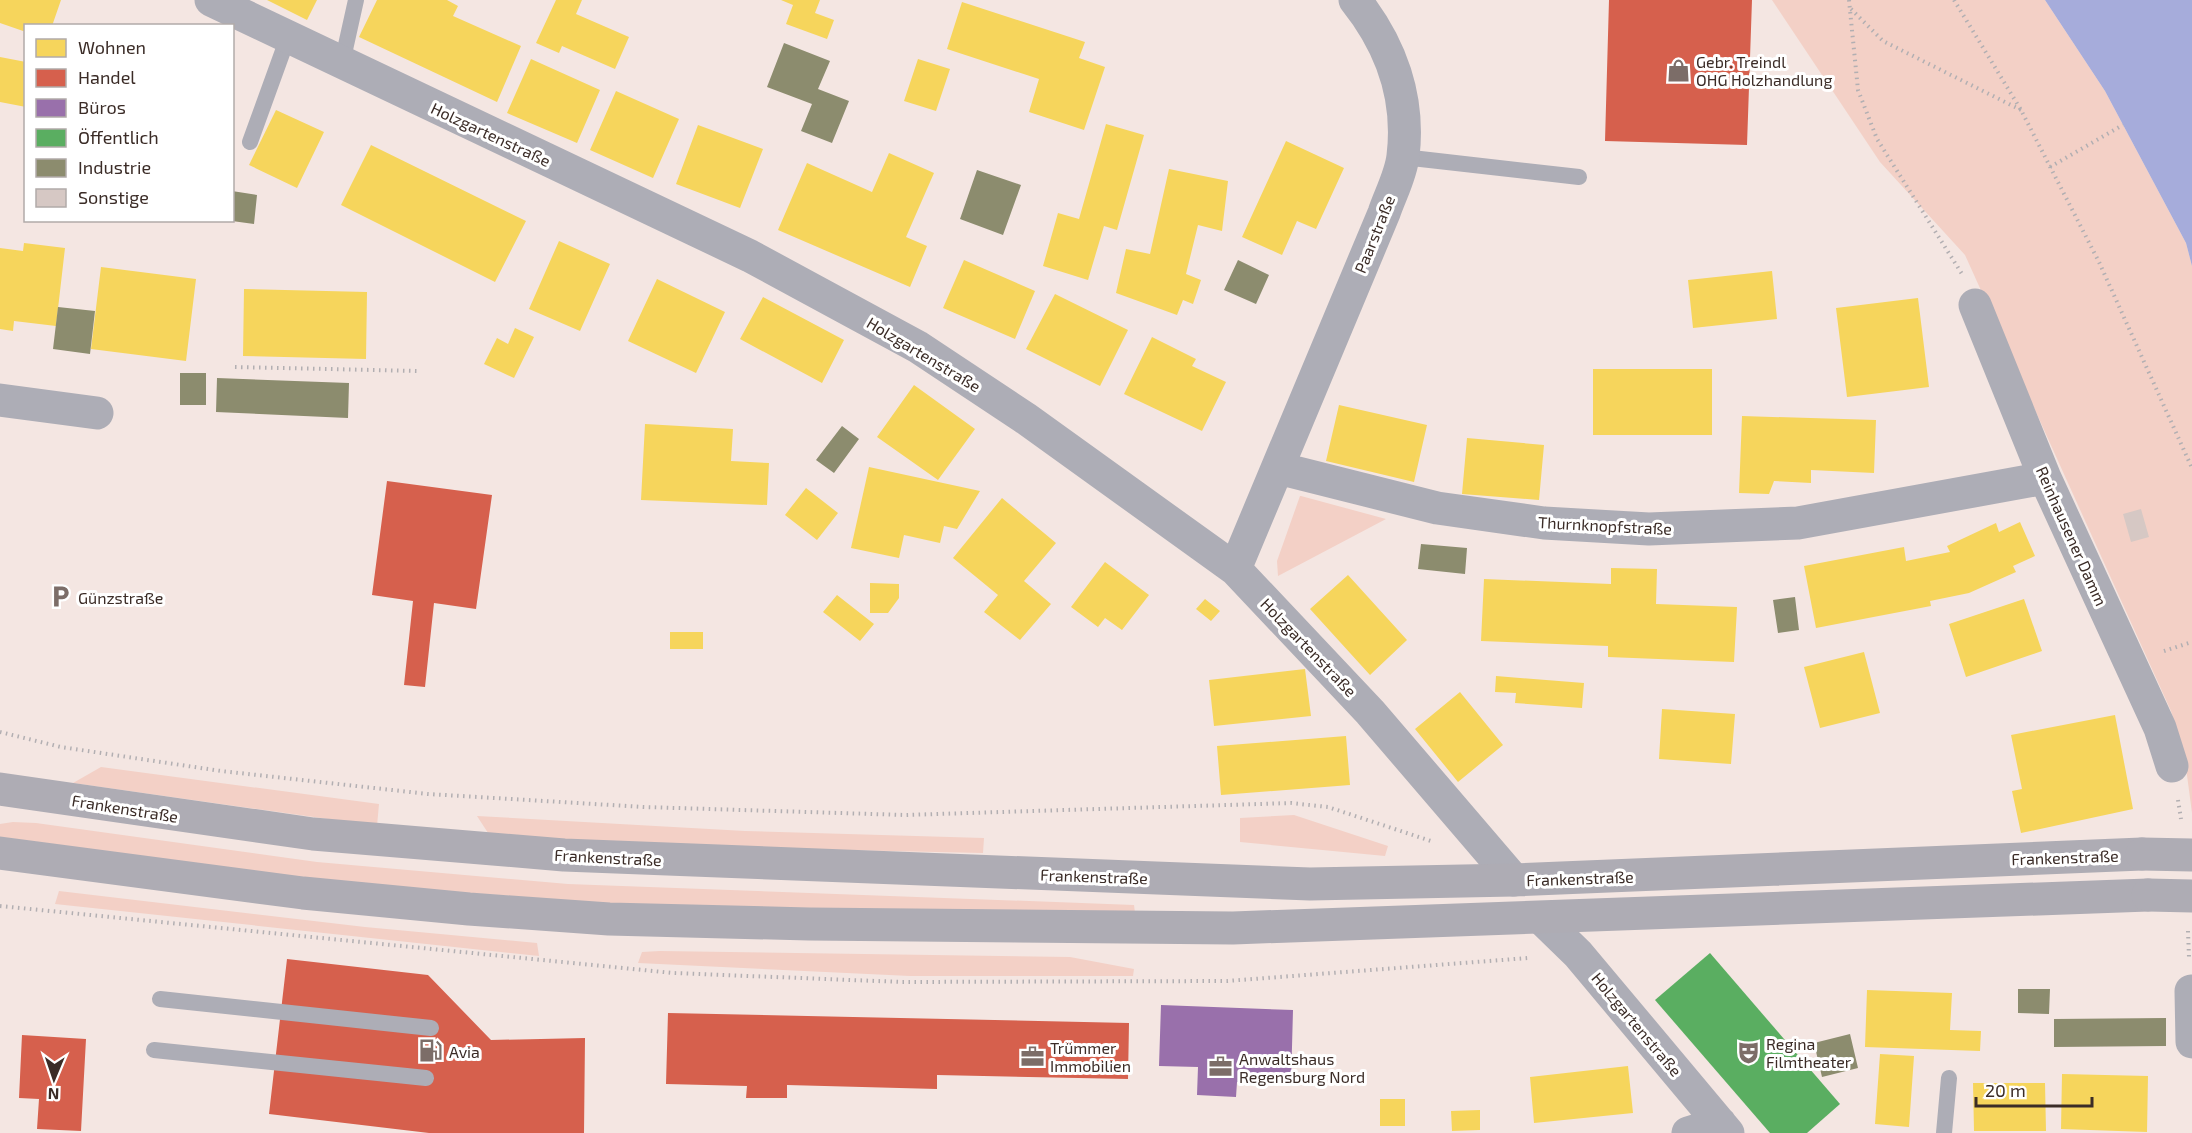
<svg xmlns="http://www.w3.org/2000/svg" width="2192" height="1133" font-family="'Exo 2',sans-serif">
<rect width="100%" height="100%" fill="#f4e6e2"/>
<path fill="#f3d0c6" d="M1772,0H2045L2105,91L2186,243L2192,266V813L2185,760L2171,711L1965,255L1880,162Z
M1300,496H1301L1386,519L1278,576L1277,561Z
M101,767L379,804L377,826L73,783Z
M1294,815L1388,846L1385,856L1240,842V818Z
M477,816L745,831L984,838L983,853L708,847L490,836Z
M13,822L36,823L317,862L568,884L1134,905L1135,913L674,908L359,885L0,837V824Z
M59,891L365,927L537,943L539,956L55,904Z
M660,951L1070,957L1134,969L1133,976H910L638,963L642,952Z"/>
<path fill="#a6acdb" d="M2045,0H2192V266L2186,243L2105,91Z"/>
<path fill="#f6d55c" d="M0,0H61L52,26H26V32L0,23Z
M267,0H317L307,20Z
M377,0H447L458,6L453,16L521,46L497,102L359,37Z
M556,0H582L576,14L629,37L615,69L562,46L559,53L536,43Z
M781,0H820L815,13L834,20L827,39L786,24L793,5Z
M962,2L1085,42L1079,58L1105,67L1084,130L1029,112L1039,79L947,49Z
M0,57L26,62V107L0,102Z
M531,59L600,90L577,143L507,113Z
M918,59L950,69L936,111L904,101Z
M616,91L679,119L653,178L590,150Z
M276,110L324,132L297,188L249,165Z
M1106,124L1144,135L1117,230L1104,226L1088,280L1043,266L1058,213L1079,219Z
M698,125L763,149L740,208L676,184Z
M1286,141L1344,168L1316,229L1297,221L1282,255L1242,237Z
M371,145L526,221L495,282L341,205Z
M889,153L934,173L906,237L927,246L910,287L778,230L807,163L872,192Z
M1169,169L1228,181L1222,231L1198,225L1186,274L1201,280L1193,304L1183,300L1177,315L1116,293L1126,249L1150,254Z
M559,241L610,264L580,331L529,309Z
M24,243L65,248L56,326L14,321L13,331L0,329V248L23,251Z
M964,260L1035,291L1015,339L943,308Z
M101,267L196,279L186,361L91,349Z
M1772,271L1777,319L1693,328L1688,280Z
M657,279L725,312L696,373L628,341Z
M244,289L367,292L366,359L243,356Z
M1055,294L1128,330L1100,386L1026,349Z
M763,297L844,340L822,383L740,339Z
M1918,298L1929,387L1847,397L1836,308Z
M515,328L534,337L514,378L484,364L497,338L508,344Z
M1152,337L1196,359L1192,366L1226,382L1202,431L1124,394Z
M1593,369H1712V435H1593Z
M914,385L975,429L938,480L877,437Z
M1339,405L1427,425L1414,482L1326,461Z
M1742,416L1876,420L1874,473L1811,470V483L1774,481L1769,494L1739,493Z
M645,424L733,429L731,461L769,463L767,505L641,500Z
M1467,438L1544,445L1539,500L1462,494Z
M869,467L980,491L957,529L944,526L940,543L904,535L899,558L851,548Z
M806,488L838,513L817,540L785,515Z
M1002,498L1056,543L1024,581L1051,604L1020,640L984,612L998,595L953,558Z
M2020,522L2035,556L2013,566L2016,572L1969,593L1930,601L1931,606L1816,628L1804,566L1904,547L1906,561L1950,552L1947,546L1996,523L1999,532Z
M1105,562L1149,595L1122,630L1105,618L1098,627L1071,607Z
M1611,568L1657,569L1656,604L1737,607L1734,662L1608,657V646L1481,641L1484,579L1611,584Z
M1348,575L1407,640L1370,675L1310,609Z
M870,583L899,584V598L888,613H870Z
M837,595L874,624L860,641L823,612Z
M1205,599L1220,611L1211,621L1196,609Z
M2024,599L2042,651L1966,677L1949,624Z
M670,632H703V649H670Z
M1864,652L1880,713L1820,728L1804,667Z
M1305,669L1311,716L1214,726L1209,680Z
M1496,676L1584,683L1582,708L1515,703L1516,693L1495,692Z
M1460,692L1503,745L1458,782L1415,729Z
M1662,709L1735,714L1731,764L1659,759Z
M2115,715L2133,809L2021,833L2012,791L2022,789L2011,735Z
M1346,736L1350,785L1221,795L1217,746Z
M1867,990L1952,993L1950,1030L1981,1031L1980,1051L1865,1047Z
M1880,1054L1914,1056L1909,1127L1875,1124Z
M1628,1066L1633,1113L1534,1123L1530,1077Z
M2062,1074L2148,1076L2147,1132L2061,1129Z
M1973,1083H2045L2046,1131H1974Z
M1380,1099H1405V1126H1380Z
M1480,1110V1130L1452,1131L1451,1111Z"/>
<path fill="#d6604d" d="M1609,0H1752L1747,145L1605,141Z
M387,481L492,495L476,609L434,603L425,687L404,685L413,601L372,595Z
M287,959L428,975L491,1040L585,1038L584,1133H429L269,1114Z
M668,1013L1129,1023L1128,1079L937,1075V1089L787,1085V1098H746L747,1086L666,1084Z
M22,1035L86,1039L81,1131L37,1129L39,1099L19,1098Z"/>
<path fill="#9970ab" d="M1161,1005L1293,1010L1291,1084L1237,1082L1236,1097L1197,1095L1198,1067L1159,1066Z"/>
<path fill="#5aae61" d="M1710,953L1840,1104L1807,1133H1770L1655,1000Z"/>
<path fill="#8c8c6e" d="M784,43L830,61L818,89L849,101L832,143L801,131L812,104L767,87Z
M977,170L1021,185L1003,235L960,219Z
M232,191L257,195L254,224L232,221Z
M1238,260L1269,275L1256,304L1224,290Z
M58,307L95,311L90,354L53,349Z
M180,373H206V405H180Z
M217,378L349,383L348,418L216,412Z
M842,426L859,439L834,473L816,460Z
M1421,544L1467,548L1465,574L1418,569Z
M1795,597L1799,630L1778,633L1773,600Z
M2018,989H2050L2049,1014L2018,1013Z
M2166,1018V1046L2054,1047V1019Z
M1850,1034L1858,1068L1822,1077L1814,1043Z"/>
<path fill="#d6c8c4" d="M2141,509L2149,537L2131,542L2123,514Z"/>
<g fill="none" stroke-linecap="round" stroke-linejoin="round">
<path stroke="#b2afb2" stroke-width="4" stroke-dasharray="1.5 4.5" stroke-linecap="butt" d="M1849,0L1858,90L1877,139L1962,274
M1954,0L2021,110L2099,262L2192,468
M1851,9L1883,41L2021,110
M2050,167L2123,125
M235,367L419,371
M2164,651L2192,642
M0,732L61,747L221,771L428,794L644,807L905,815L1291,803L1328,807L1431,841
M2178,800L2181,819
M0,906L673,973L902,982L1227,981L1528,958
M2188,931L2189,957"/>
<path stroke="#adadb6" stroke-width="16" d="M342,63L356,0
M250,142L288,37
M1403,157L1579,177
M160,999L431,1028
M154,1050L426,1078
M1944,1133L1949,1078"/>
<path stroke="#adadb6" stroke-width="33" d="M211,0L750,256L918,347L1025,418L1235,569L1370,712L1514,880
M1975,305L2045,478L2160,728L2172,766
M0,400L97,413
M1278,468L1437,508L1544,523L1649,529L1798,523L2045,478
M1235,569L1384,213C1390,195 1401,175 1403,156C1410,98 1391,45 1355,0
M1542,919L1578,954L1728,1133
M2191,991L2192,1042
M1688,1133L1720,1123"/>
<path stroke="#aeacb4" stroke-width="33" d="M0,789L313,834L564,855L1310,884L1514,880L2142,854
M0,853L303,893L469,909L609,919L809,924L1233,928L2148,895"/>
<path stroke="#aeacb4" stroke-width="33" d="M2142,854L2192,855
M2148,895L2192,896"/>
</g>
<defs>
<symbol id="shop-bare" viewBox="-9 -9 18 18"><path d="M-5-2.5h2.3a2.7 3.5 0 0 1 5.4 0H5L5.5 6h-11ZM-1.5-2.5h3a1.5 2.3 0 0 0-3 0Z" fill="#7c6d68" stroke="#fff" stroke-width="2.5" paint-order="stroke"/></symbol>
<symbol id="parking-bare" viewBox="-9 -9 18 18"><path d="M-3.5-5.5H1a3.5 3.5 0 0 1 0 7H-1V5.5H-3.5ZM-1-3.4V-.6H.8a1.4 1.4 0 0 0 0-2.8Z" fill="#7c6d68" stroke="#fff" stroke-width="2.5" paint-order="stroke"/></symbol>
<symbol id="fuel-bare" viewBox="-9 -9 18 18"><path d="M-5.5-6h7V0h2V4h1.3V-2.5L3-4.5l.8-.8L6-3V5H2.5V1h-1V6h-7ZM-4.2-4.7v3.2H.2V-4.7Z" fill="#7c6d68" stroke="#fff" stroke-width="2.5" paint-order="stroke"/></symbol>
<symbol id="theatre-bare" viewBox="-9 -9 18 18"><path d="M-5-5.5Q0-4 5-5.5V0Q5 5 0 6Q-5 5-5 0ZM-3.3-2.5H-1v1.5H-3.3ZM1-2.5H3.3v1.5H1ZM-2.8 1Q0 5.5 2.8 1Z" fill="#7c6d68" stroke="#fff" stroke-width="2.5" paint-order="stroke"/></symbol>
<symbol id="office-bare" viewBox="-9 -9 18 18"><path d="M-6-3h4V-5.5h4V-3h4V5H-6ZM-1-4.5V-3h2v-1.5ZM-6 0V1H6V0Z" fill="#7c6d68" stroke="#fff" stroke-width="2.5" paint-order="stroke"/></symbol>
</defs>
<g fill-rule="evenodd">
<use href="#shop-bare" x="1662" y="54" width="33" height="33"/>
<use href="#parking-bare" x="44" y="580" width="33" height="33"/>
<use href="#fuel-bare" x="414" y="1034" width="33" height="33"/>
<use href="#theatre-bare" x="1732" y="1036" width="33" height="33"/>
<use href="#office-bare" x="1016" y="1040" width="33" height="33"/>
<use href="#office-bare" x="1204" y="1050" width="33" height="33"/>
</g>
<g text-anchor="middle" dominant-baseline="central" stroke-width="6" stroke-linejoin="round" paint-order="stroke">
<g font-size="16" fill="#3b2c27" stroke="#fff" text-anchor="start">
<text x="1696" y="61">Gebr. Treindl<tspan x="1696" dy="18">OHG Holzhandlung</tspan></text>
<text x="78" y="597">Günzstraße</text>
<text x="1766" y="1043">Regina<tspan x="1766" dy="18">Filmtheater</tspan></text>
<text x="1050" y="1047">Trümmer<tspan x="1050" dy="18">Immobilien</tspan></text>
<text x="449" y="1051">Avia</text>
<text x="1239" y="1058">Anwaltshaus<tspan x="1239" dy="18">Regensburg Nord</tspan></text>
</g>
<g font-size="16" fill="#3b2c27" stroke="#fff">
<text transform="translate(491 134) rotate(25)">Holzgartenstraße</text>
<text transform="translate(1374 234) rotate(-68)">Paarstraße</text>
<text transform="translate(924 354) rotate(31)">Holzgartenstraße</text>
<text transform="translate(1605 525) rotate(3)">Thurnknopfstraße</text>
<text transform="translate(2072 536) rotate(66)">Reinhausener Damm</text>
<text transform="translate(1309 647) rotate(46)">Holzgartenstraße</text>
<text transform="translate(125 808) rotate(9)">Frankenstraße</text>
<text transform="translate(608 857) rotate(3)">Frankenstraße</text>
<text transform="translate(2065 857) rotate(-2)">Frankenstraße</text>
<text transform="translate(1094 876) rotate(2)">Frankenstraße</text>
<text transform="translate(1580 878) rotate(-2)">Frankenstraße</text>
<text transform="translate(1637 1024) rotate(50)">Holzgartenstraße</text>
</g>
</g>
<rect x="24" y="24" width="210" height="198" fill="#ffffff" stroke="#b1aba9" stroke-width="1.5"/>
<rect x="36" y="39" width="30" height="18" fill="#f6d55c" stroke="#b1aba9" stroke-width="1.5"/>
<text x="78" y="54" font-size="18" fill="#3b2c27">Wohnen</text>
<rect x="36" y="69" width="30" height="18" fill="#d6604d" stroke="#b1aba9" stroke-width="1.5"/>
<text x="78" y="84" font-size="18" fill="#3b2c27">Handel</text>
<rect x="36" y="99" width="30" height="18" fill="#9970ab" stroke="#b1aba9" stroke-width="1.5"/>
<text x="78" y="114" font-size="18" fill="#3b2c27">Büros</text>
<rect x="36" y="129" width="30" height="18" fill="#5aae61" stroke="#b1aba9" stroke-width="1.5"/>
<text x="78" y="144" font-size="18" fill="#3b2c27">Öffentlich</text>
<rect x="36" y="159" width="30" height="18" fill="#8c8c6e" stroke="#b1aba9" stroke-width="1.5"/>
<text x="78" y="174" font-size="18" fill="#3b2c27">Industrie</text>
<rect x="36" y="189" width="30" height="18" fill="#d6c8c4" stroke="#b1aba9" stroke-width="1.5"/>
<text x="78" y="204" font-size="18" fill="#3b2c27">Sonstige</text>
<g transform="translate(54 1079) rotate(182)" stroke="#ffffff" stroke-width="4.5" paint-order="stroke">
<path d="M0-4.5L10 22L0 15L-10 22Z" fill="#3b2c27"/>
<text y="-9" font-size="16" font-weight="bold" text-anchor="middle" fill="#3b2c27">N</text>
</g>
<path d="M1976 1097v9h116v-9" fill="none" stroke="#3b2c27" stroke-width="3"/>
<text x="1985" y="1097" font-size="18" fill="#3b2c27" stroke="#ffffff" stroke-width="4.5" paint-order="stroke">20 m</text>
</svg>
